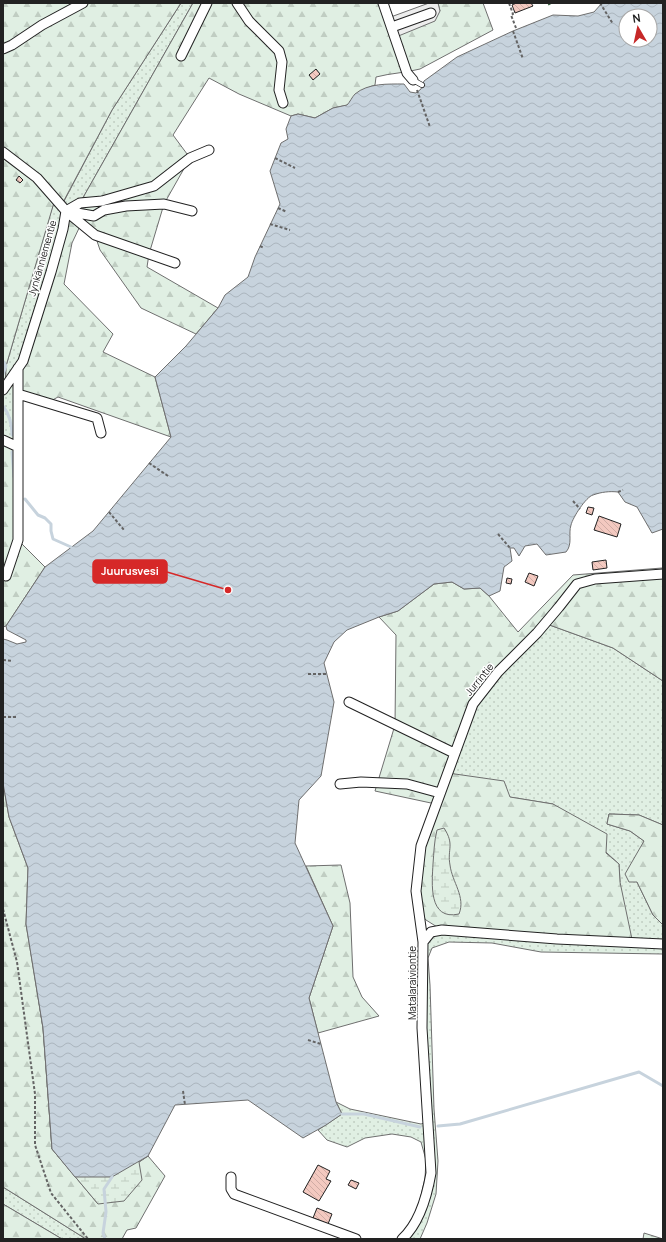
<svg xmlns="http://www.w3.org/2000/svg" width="666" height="1242" font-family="Manrope,sans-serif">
<defs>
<pattern id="grass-dots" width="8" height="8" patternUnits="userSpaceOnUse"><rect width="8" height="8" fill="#e0efe3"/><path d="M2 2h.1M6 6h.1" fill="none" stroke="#c0cdc2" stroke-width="1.8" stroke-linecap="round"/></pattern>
<pattern id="forest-firs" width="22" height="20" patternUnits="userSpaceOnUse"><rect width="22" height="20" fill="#e0efe3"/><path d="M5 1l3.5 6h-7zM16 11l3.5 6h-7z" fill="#c0cdc2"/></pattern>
<pattern id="wetland-marsh" width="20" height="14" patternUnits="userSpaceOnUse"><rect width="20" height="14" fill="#e0efe3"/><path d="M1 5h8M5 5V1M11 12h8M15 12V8" fill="none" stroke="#c0cdc2"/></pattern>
<pattern id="water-waves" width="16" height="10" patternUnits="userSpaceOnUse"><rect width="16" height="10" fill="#c7d3dd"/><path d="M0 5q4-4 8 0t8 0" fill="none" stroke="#abb5bd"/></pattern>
<pattern id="building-back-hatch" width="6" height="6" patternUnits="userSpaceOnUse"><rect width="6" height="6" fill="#f3c9c0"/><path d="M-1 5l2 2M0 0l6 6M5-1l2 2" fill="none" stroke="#d0aca5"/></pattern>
</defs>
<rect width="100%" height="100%" fill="#fff"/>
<path fill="url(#grass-dots)" stroke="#6f6f6f" d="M181,3H193L80,203L23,361L18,447L3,440V390L5,387L6,366L55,198L62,205L112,110Z
M544,623L613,648L663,681V825L639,815L609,814L607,824L630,831L644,841L637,882L653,915L663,925V954L541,952L492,943L449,942L432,948L428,958L430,985L434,1109L438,1161L436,1194L427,1223L420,1239H402L415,1222L425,1178L426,1160L421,1142L411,1137L392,1134L365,1138L347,1147L327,1140L318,1130L342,1114L336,1102L350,1109L421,1124L428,1122L422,1006L410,1008L418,950L423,942L431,932L620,882L619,864L553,804L509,797L447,773L473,704Z
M3,1187L86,1239H62L3,1204Z"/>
<path fill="url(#forest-firs)" stroke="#6f6f6f" d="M3,3H181L112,110L61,206L55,199L6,366L5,387L3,390Z
M193,3H383L388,18L440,11L438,3H483L493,30L420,69C405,73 391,73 376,77L375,85C361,90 355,93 348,105L333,108L315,118L298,114L291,116L239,94L209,78L173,135L190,158L164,204L149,254L147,267L218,308L196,334L141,308L100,250L95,235L81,224L72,243L64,284L113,334L103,352L155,377L171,437L58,397L47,403L18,394V368L63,229L80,203Z
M3,440L18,447V540L45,567L6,626L3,627Z
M662,568L663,571V681L613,648L544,623L473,704L448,773L504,781L510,797L553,804L607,834L606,853L619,864L620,882L633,944L442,930L426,920L419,912L421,846L435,807L431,803L375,791L395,725L396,635L379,617L398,611L434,584L452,582L464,589L480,588L489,596L518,632L573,575Z
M3,783L9,817L28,868L26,924L43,1028L52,1149L98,1204L139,1162L148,1156L165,1176L136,1228L127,1230L122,1239H86L3,1187Z
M609,814L639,815L663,825V925L653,915L637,882H629L625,874L644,841L630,831L607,824Z
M341,865L350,903L353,977L362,997L379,1016L318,1033L309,998L333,926L306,866Z
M3,1204L62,1239H3Z
M644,1233L663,1239H643Z"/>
<path fill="url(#wetland-marsh)" stroke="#6f6f6f" d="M444,828C455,845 447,849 450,865C452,882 466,897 459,914C428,921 432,883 433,864C434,852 434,842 437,830Z
M31,951L48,969L148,1156L139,1162L142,1180L124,1201L98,1204L52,1149L43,1028Z"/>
<path fill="#ededed" stroke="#6f6f6f" d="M429,3H438L440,11L435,21L396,37L388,18Z"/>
<path fill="url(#water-waves)" stroke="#6f6f6f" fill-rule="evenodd" d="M602,3H663V529L652,533L637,507L625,502L618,492C610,491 601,492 593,495C586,497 573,517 571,525C568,534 573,544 566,552L546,555L537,544L525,546L519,556L514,548H510L512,561L504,567L500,591L489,596L480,588L464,589L452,582L434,584L398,611L379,617L347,630L334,642L324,663L334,702L321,776L299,800L295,843L333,926L309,998L336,1102L342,1114L326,1125L303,1138L248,1100L175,1105L148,1156L112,1177H75L52,1149L43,1028L26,924L28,868L9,817L3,783V639L7,640L17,644L26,642V640L7,630L6,626L45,567L93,531L171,437L155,377L186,346L218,308L225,295L248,277L255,257L280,204L270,171L281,143L288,139L286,129L291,116L298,114L315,118L333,108L347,105C350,102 352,97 355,94C368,83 388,84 404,84L410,92L416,93L421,89L424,81L457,57L513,31L553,15L578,16L594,12ZM626,16H650V40H626Z"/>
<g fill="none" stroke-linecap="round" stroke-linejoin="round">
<path stroke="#c7d3dd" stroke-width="3" d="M3,361L6,366L3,374
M3,406C9,414 12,425 12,435
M12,452L14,477
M25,499L38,515L45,518L51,524V531L53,539L71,547
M342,1114H364L420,1127
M438,1126L460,1124L639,1072L663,1086
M105,1239L103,1233L106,1212L104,1189L112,1177"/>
</g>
<path fill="url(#building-back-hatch)" stroke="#222" d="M516,3H531L533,6L515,13L512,5Z
M316,69L320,74L313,80L309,75Z
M19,176L23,180L20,183L16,180Z
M588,507L594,508L592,515L586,513Z
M599,516L621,524L617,537L594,530Z
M606,560L607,568L593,570L592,562Z
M529,573L538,576L534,586L525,582Z
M507,578L512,579L511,584L506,583Z
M318,1165L330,1171L326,1179L331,1181L319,1201L303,1192Z
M351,1180L359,1183L356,1189L348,1185Z
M317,1208L332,1214L328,1224L313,1218Z"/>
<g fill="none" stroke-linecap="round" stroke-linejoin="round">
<defs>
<path id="service" d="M413,80L422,85"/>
<path id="minor" d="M237,3L249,21L279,51L282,62L279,90L283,103
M383,3L407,73L413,80
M392,27L431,13
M3,49L12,45L42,25L83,3
M181,56L207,3
M3,152L37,178L66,211L63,229L51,272L23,361L3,390
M66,211L80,203L102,201L154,186L190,158L209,150
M66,211L94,216L104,210L126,206L164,204L192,211
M67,212L95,235L175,263
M18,394L97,418L101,433
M3,440L18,447
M6,576L18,540V368
M349,702L454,753
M340,784L361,782L407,784L440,793
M423,942L416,891L421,846L473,704L498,672L537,633L559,607L577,584L595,579L663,574
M231,1177V1189L234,1194L356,1239
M402,1239C420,1223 427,1196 431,1173L422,1028L423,942L431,932L442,930L557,939L663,944"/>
</defs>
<use href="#service" stroke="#222" stroke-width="6"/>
<use href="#minor" stroke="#222" stroke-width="11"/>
<path stroke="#646464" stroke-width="2" stroke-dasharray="3 2" stroke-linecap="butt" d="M509,3L513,14L511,15L516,28
M600,3L613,24
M513,31L523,59
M417,90L430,127
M275,158L295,168
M278,208L287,212
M270,224L290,230
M260,246L264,248
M149,463L168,476
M618,492L623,490
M573,501L580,509
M109,512L124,530
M498,534L510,548
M3,660L13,661
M308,674H327
M3,717H17
M3,909L17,962L35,1094V1145L51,1193L88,1239
M308,1040L321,1044
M183,1091L185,1105"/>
<use href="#service" stroke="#fff" stroke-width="4.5"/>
<use href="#minor" stroke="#fff" stroke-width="9"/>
<path stroke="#2f5e38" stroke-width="3" stroke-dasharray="2 3" stroke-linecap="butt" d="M549,3L550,5"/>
</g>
<g text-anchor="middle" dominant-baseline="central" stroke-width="3" stroke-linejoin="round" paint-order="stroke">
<g font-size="10" fill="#222" stroke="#fff">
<text transform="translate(42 258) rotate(-74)">Jynkänniementie</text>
<text transform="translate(479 679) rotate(-51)">Jurrintie</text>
<text transform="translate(412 983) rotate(-90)">Matalaraiviontie</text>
</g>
</g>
<path fill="none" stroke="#d62828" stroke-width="1.5" d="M228 590L167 572"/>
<circle fill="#d62828" stroke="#fff" stroke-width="1.5" cx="228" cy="590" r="4"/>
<rect fill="#d62828" stroke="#d62828" stroke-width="1.5" x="93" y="560" width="74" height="23" rx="4"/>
<g font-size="11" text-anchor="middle" font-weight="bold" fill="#fff">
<text x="130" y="575">Juurusvesi</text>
</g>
<rect width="666" height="1242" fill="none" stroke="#222222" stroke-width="8"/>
<g transform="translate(638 28) rotate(351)"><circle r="19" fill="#ffffff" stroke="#a7a7a7"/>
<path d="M0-3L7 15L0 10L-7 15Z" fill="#c62828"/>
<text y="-6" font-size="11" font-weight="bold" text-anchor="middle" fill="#222222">N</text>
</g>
</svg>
